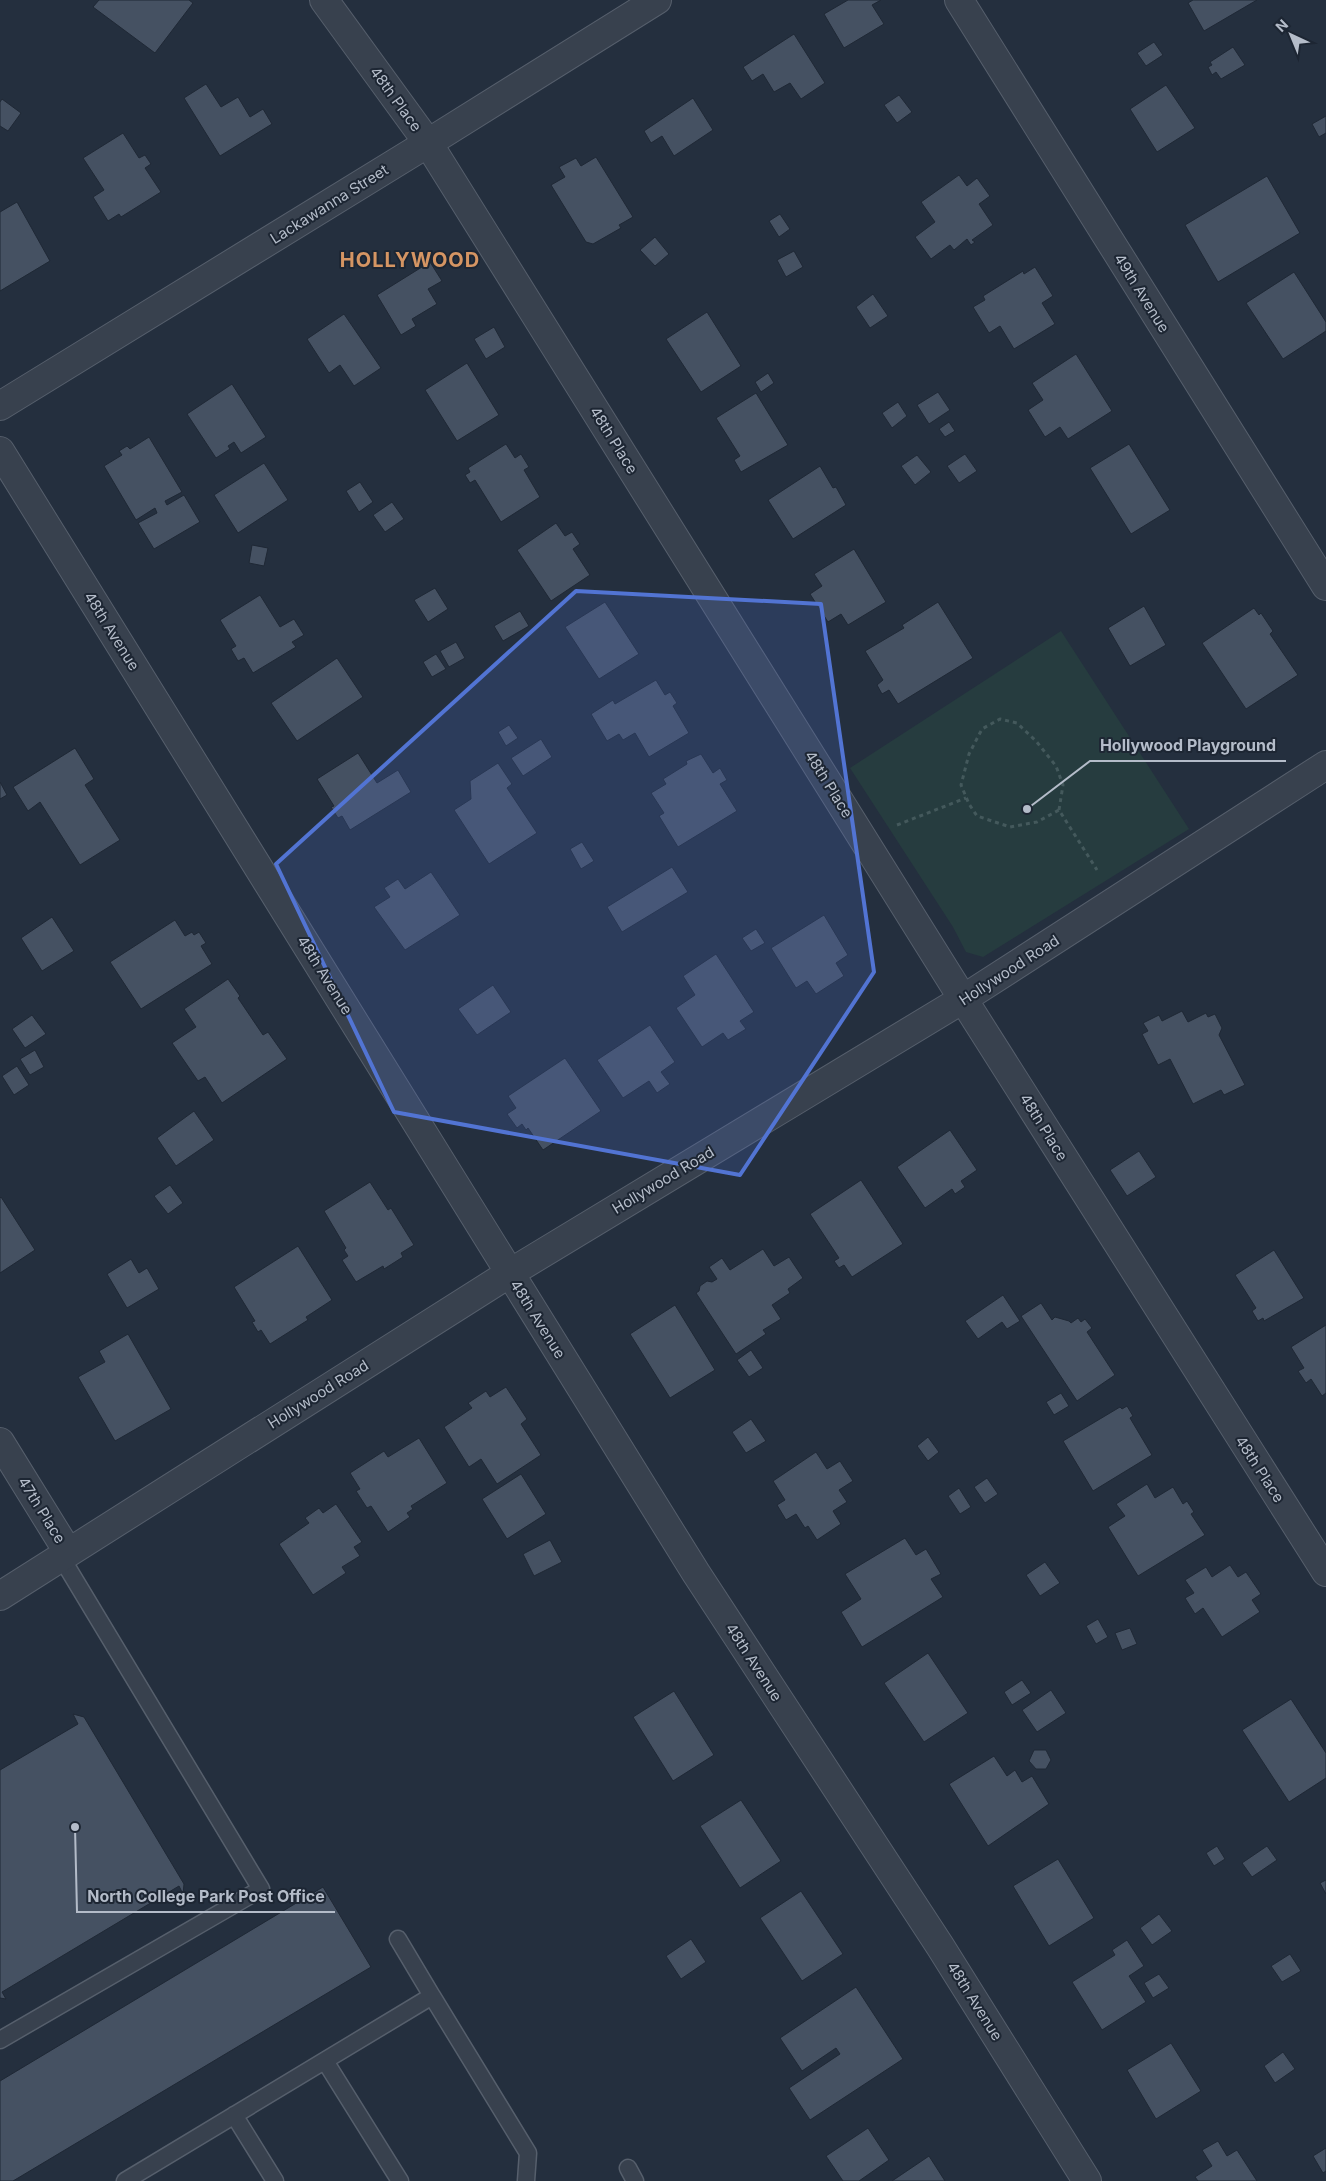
<svg xmlns="http://www.w3.org/2000/svg" width="1326" height="2181" font-family="Inter,sans-serif">
<rect width="100%" height="100%" fill="#242f3e"/>
<path fill="#263c3f" d="M1061,631L1189,829L983,957L966,952L953,927L850,768Z"/>
<path fill="#455162" stroke="#1f2835" d="M99,0H189L193,3L155,53L93,7Z
M848,0H881L872,5L884,24L844,48L824,14Z
M1193,0H1257L1204,31L1188,3Z
M794,34L825,83L801,99L790,83L774,92L763,74L752,81L743,67Z
M1154,42L1163,55L1146,66L1137,53Z
M1233,47L1245,65L1221,79L1216,72L1212,75L1208,67L1212,65L1210,62Z
M206,84L221,107L238,97L250,117L263,109L272,124L220,156L184,98Z
M1166,85L1195,128L1157,152L1130,109Z
M899,95L912,112L897,123L884,105Z
M693,98L713,130L674,156L662,136L651,143L644,131Z
M2,99L21,113L8,131L0,126V102Z
M1326,116V133L1319,137L1312,124Z
M123,133L139,158L145,155L151,164L145,168L161,192L121,217L119,214L108,221L93,197L104,190L83,158Z
M596,157L633,217L619,225L621,228L593,244L586,242L551,185L565,177L559,167L576,158L581,166Z
M959,175L967,186L977,178L990,196L979,204L993,225L972,240L975,242L971,245L967,239L954,250L950,245L931,259L915,237L935,222L921,202Z
M1267,176L1300,233L1218,282L1185,225Z
M17,202L50,261L0,291V212Z
M780,214L790,229L779,237L769,221Z
M655,237L669,254L655,266L640,250Z
M794,251L803,267L786,277L777,260Z
M430,262L442,281L428,289L437,304L412,319L416,326L401,335L377,295Z
M1035,267L1053,296L1042,303L1055,324L1014,349L1000,326L989,333L973,307L985,300L983,296L1023,271L1024,274Z
M1294,272L1326,322V331L1283,359L1246,303Z
M873,294L888,316L870,328L856,307Z
M707,312L741,366L701,392L666,339Z
M344,314L381,368L354,386L340,365L329,373L307,339Z
M494,327L505,347L486,359L474,339Z
M1076,354L1112,411L1068,439L1060,427L1045,437L1028,410L1043,400L1032,383Z
M467,363L499,415L457,441L425,390Z
M768,373L774,383L761,392L755,382Z
M232,384L266,437L241,453L234,442L228,446L230,449L216,458L187,414Z
M938,392L950,410L929,424L917,405Z
M756,393L788,445L741,472L734,460L740,456L716,418Z
M898,402L907,416L892,428L882,413Z
M949,422L955,431L945,437L939,429Z
M149,437L182,492L165,501L167,505L184,495L200,522L154,549L138,523L157,513L155,508L136,520L104,466L122,455L119,451L127,446L130,449Z
M506,444L515,458L521,454L529,467L524,470L540,497L501,522L475,480L470,483L465,475L470,472L468,468Z
M1129,444L1170,510L1131,534L1090,468Z
M965,454L977,471L959,483L947,466Z
M917,455L931,472L915,485L901,466Z
M264,463L288,500L238,533L214,495Z
M820,466L833,488L836,487L846,505L793,539L768,500Z
M360,482L373,502L359,512L346,491Z
M392,502L404,519L385,532L373,515Z
M556,523L565,536L572,532L580,544L573,549L590,575L551,601L517,550Z
M252,545L268,548L264,566L249,563Z
M854,549L886,602L848,625L841,614L828,622L810,594L822,586L814,574Z
M435,588L448,609L428,622L414,600Z
M260,595L280,627L294,619L304,635L292,642L296,647L253,673L244,658L238,661L231,649L236,646L220,620Z
M605,602L639,654L599,679L565,627Z
M938,602L973,658L898,704L889,690L882,694L877,685L883,680L865,651L904,628L902,625Z
M1144,606L1166,645L1130,666L1108,628Z
M1254,608L1259,615L1261,613L1273,631L1270,634L1298,675L1246,709L1202,643Z
M520,611L529,626L503,641L494,626Z
M456,642L465,658L449,667L440,651Z
M436,654L446,669L432,677L423,662Z
M337,658L363,697L297,741L271,703Z
M656,680L665,695L670,692L677,703L673,706L689,733L649,757L635,733L623,740L619,734L607,741L591,714L613,700L615,704Z
M509,725L518,738L506,746L498,732Z
M541,739L552,757L523,776L511,758Z
M75,748L94,779L85,785L120,840L80,865L40,802L28,811L13,787Z
M358,753L377,783L398,770L411,792L350,830L342,816L338,818L331,807L334,806L317,779Z
M701,754L713,773L720,768L727,780L720,784L737,811L678,847L659,816L664,813L651,793L666,784L663,779L687,764L686,761Z
M498,763L512,784L507,788L537,833L489,864L454,810L471,799L470,781Z
M0,782L7,795L0,799Z
M582,842L594,861L581,869L570,849Z
M672,867L688,892L622,932L607,907Z
M431,872L460,915L405,950L374,907L390,897L384,888L398,879L405,889Z
M824,915L848,955L836,963L844,976L816,994L807,981L796,988L771,948Z
M52,917L74,951L42,971L21,938Z
M175,920L185,936L192,932L194,935L199,932L206,943L201,946L212,964L141,1009L110,962Z
M756,929L765,943L751,951L742,938Z
M716,954L754,1012L740,1021L746,1029L728,1040L723,1033L702,1047L676,1008L695,995L683,976Z
M228,979L240,996L238,998L263,1035L268,1032L287,1059L222,1103L205,1077L198,1081L172,1043L196,1027L184,1009Z
M493,985L511,1012L477,1035L458,1009Z
M1182,1011L1188,1022L1206,1013L1208,1017L1215,1014L1222,1028L1219,1035L1245,1085L1224,1095L1221,1090L1193,1104L1170,1059L1158,1065L1142,1034L1148,1031L1143,1023L1159,1015L1162,1021Z
M32,1015L46,1034L25,1048L12,1029Z
M650,1025L675,1062L661,1072L670,1084L657,1093L649,1081L623,1098L597,1060Z
M35,1050L44,1067L30,1075L20,1059Z
M565,1058L601,1111L543,1150L528,1128L526,1130L522,1124L517,1128L507,1114L516,1108L508,1096Z
M17,1066L29,1085L14,1095L2,1076Z
M194,1111L214,1140L176,1166L157,1138Z
M950,1130L977,1170L961,1181L965,1187L955,1194L952,1189L925,1208L897,1167Z
M1139,1151L1156,1177L1127,1196L1110,1170Z
M861,1180L903,1244L852,1277L844,1265L839,1268L834,1261L839,1258L810,1214Z
M370,1182L388,1210L391,1208L414,1245L401,1253L403,1257L384,1269L383,1266L356,1282L342,1260L348,1256L344,1250L346,1248L324,1211Z
M170,1185L183,1203L168,1214L154,1196Z
M1,1197L35,1250L0,1273V1198Z
M298,1246L332,1300L306,1317L308,1320L270,1344L261,1330L258,1332L252,1322L255,1321L234,1287Z
M763,1249L774,1266L789,1257L803,1278L788,1289L790,1293L772,1305L781,1319L763,1330L766,1334L736,1354L696,1293L699,1291L700,1286L707,1281L712,1282L717,1279L709,1267L722,1258L730,1270Z
M1274,1250L1304,1298L1264,1321L1263,1318L1258,1321L1252,1311L1256,1308L1235,1275Z
M131,1259L139,1273L147,1268L159,1289L127,1308L107,1274Z
M1003,1295L1020,1321L1007,1329L1002,1322L978,1339L965,1321Z
M1041,1303L1052,1320L1055,1317L1069,1321L1071,1323L1078,1318L1081,1322L1085,1319L1092,1328L1087,1332L1115,1375L1077,1401L1021,1316Z
M675,1305L715,1370L670,1398L630,1334Z
M1326,1325V1393L1322,1396L1311,1379L1306,1383L1298,1371L1304,1368L1291,1347Z
M128,1334L171,1409L115,1441L78,1377L105,1362L99,1351Z
M751,1350L763,1368L749,1377L737,1360Z
M506,1387L527,1419L521,1424L541,1455L497,1484L481,1459L469,1467L444,1427L472,1408L468,1403L486,1391L490,1397Z
M1061,1393L1069,1406L1054,1415L1046,1402Z
M1127,1406L1133,1416L1130,1418L1152,1455L1093,1491L1063,1441L1120,1407L1122,1409Z
M751,1419L766,1441L746,1453L732,1432Z
M928,1437L939,1452L928,1461L917,1446Z
M419,1438L447,1483L411,1506L413,1509L407,1513L410,1517L388,1532L371,1506L367,1508L356,1491L360,1489L350,1473L384,1451L388,1457Z
M816,1452L827,1469L840,1461L853,1481L839,1490L847,1502L833,1511L841,1524L817,1540L808,1526L805,1528L796,1514L786,1520L777,1505L785,1500L773,1481Z
M521,1474L546,1514L507,1539L482,1499Z
M987,1478L998,1494L985,1503L974,1487Z
M1147,1484L1155,1498L1173,1487L1183,1504L1187,1501L1194,1512L1191,1514L1205,1535L1138,1576L1108,1527L1125,1516L1116,1504Z
M959,1488L971,1507L960,1514L948,1496Z
M336,1504L362,1542L354,1547L360,1556L342,1567L346,1573L313,1595L279,1544L309,1523L305,1518L319,1508L323,1513Z
M905,1538L916,1555L926,1549L941,1574L931,1579L943,1597L862,1647L841,1612L861,1599L845,1574Z
M550,1540L562,1562L534,1576L523,1554Z
M1045,1562L1060,1583L1040,1596L1026,1575Z
M1230,1565L1238,1577L1246,1572L1261,1594L1252,1600L1260,1612L1222,1637L1203,1608L1195,1614L1185,1598L1194,1593L1185,1580L1206,1567L1212,1577Z
M1098,1619L1108,1637L1096,1644L1086,1626Z
M1130,1628L1137,1644L1122,1650L1115,1633Z
M928,1653L968,1713L924,1742L884,1683Z
M1022,1680L1031,1693L1012,1705L1004,1692Z
M1051,1690L1066,1713L1037,1732L1022,1710Z
M674,1691L714,1755L673,1781L633,1717Z
M1291,1699L1326,1753V1778L1289,1802L1242,1730Z
M73,1714L84,1717L184,1884L183,1894L179,1886L2,1992L6,1999L0,1998V1770L78,1724Z
M1034,1750H1046L1051,1760L1046,1769H1036L1029,1761Z
M994,1756L1007,1776L1015,1770L1022,1782L1032,1776L1049,1804L988,1846L949,1784Z
M741,1800L781,1861L740,1888L700,1826Z
M1217,1846L1225,1859L1214,1866L1206,1853Z
M1267,1846L1277,1860L1252,1877L1242,1863Z
M1058,1859L1094,1918L1049,1946L1013,1886Z
M1326,1880V1894L1320,1883Z
M323,1887L371,1967L13,2181H0V2081Z
M801,1891L843,1954L802,1981L760,1918Z
M1159,1914L1172,1931L1152,1945L1140,1928Z
M691,1939L706,1962L681,1979L666,1956Z
M1127,1940L1144,1966L1129,1976L1146,2002L1102,2030L1072,1982L1115,1955L1112,1950Z
M1290,1954L1301,1971L1282,1982L1271,1966Z
M1159,1974L1169,1988L1153,1998L1144,1983Z
M856,1987L903,2059L810,2120L789,2088L840,2054L836,2048L802,2071L780,2038Z
M1171,2043L1201,2091L1156,2119L1127,2070Z
M1283,2052L1295,2069L1275,2083L1264,2066Z
M868,2128L889,2160L859,2181H843L826,2156Z
M1218,2141L1227,2156L1237,2150L1257,2181H1198L1195,2177L1212,2166L1202,2150Z
M1326,2148V2171L1323,2173L1313,2156Z
M929,2156L945,2181H892Z"/>
<g fill="none" stroke-linecap="round" stroke-linejoin="round">
<defs>
<path id="service" d="M432,1996L528,2153L526,2181
M0,2040L261,1889L61,1557
M325,2061L400,2181
M234,2115L275,2181
M628,2168L635,2181
M125,2181L432,1996L398,1939"/>
<path id="minor" d="M324,0L428,143L963,999L1326,1572
M959,0L1326,586
M0,406L428,143L657,0
M0,451L696,1573L940,1946L1087,2181
M0,1442L68,1552
M0,1596L510,1273L963,999L1326,765"/>
</defs>
<use href="#service" stroke="#565f6c" stroke-width="19"/>
<use href="#minor" stroke="#565f6c" stroke-width="30"/>
<path stroke="#44595c" stroke-width="3" stroke-dasharray="4 4" stroke-linecap="butt" d="M1059,810L1063,785L1056,766L1036,741L1017,723L1000,719L982,729L969,754L961,785L969,804L977,816L1010,827L1037,822L1059,810L1097,870
M897,825L966,798"/>
<use href="#service" stroke="#38414e" stroke-width="16"/>
<use href="#minor" stroke="#38414e" stroke-width="28"/>
</g>
<path fill="#5274d3" fill-opacity="0.2" stroke="#5274d3" stroke-width="4" stroke-linejoin="round" d="M576,591L821,604L874,972L740,1175L394,1112L276,864Z"/>
<g text-anchor="middle" dominant-baseline="central" stroke-width="4" stroke-linejoin="round" paint-order="stroke">
<g font-size="15" fill="#b4bcc9" stroke="#1d2633">
<text transform="translate(396 99) rotate(54)">48th Place</text>
<text transform="translate(329 204) rotate(-32)">Lackawanna Street</text>
<text transform="translate(1142 293) rotate(58)">49th Avenue</text>
<text transform="translate(614 440) rotate(58)">48th Place</text>
<text transform="translate(112 631) rotate(58)">48th Avenue</text>
<text transform="translate(829 784) rotate(58)">48th Place</text>
<text transform="translate(1009 970) rotate(-33)">Hollywood Road</text>
<text transform="translate(325 975) rotate(58)">48th Avenue</text>
<text transform="translate(1044 1127) rotate(58)">48th Place</text>
<text transform="translate(663 1180) rotate(-31)">Hollywood Road</text>
<text transform="translate(538 1319) rotate(58)">48th Avenue</text>
<text transform="translate(318 1394) rotate(-32)">Hollywood Road</text>
<text transform="translate(1260 1469) rotate(57)">48th Place</text>
<text transform="translate(42 1510) rotate(58)">47th Place</text>
<text transform="translate(754 1662) rotate(57)">48th Avenue</text>
<text transform="translate(975 2001) rotate(58)">48th Avenue</text>
</g>
<g font-size="20" font-weight="bold" letter-spacing="1" fill="#d59563" stroke="#1d2633">
<text x="410" y="260">HOLLYWOOD</text>
</g>
</g>
<path fill="none" stroke="#b4bcc9" stroke-width="2" d="M1027 809L1090 761H1286M75 1827L77 1912H335"/>
<g fill="#b4bcc9" stroke="#1d2633" stroke-width="2">
<circle cx="1027" cy="809" r="5"/>
<circle cx="75" cy="1827" r="5"/>
</g>
<g font-size="16" text-anchor="middle" font-weight="bold" fill="#b4bcc9" stroke="#1d2633" stroke-width="4" stroke-linejoin="round" paint-order="stroke">
<text x="1188" y="751">Hollywood Playground</text>
<text x="206" y="1902">North College Park Post Office</text>
</g>
<g transform="translate(1291 35) rotate(316)" stroke="#1d2633" stroke-width="4" paint-order="stroke">
<path d="M0-4L9 19L0 12L-9 19Z" fill="#b4bcc9"/>
<text y="-8" font-size="14" font-weight="bold" text-anchor="middle" fill="#b4bcc9">N</text>
</g>
</svg>
